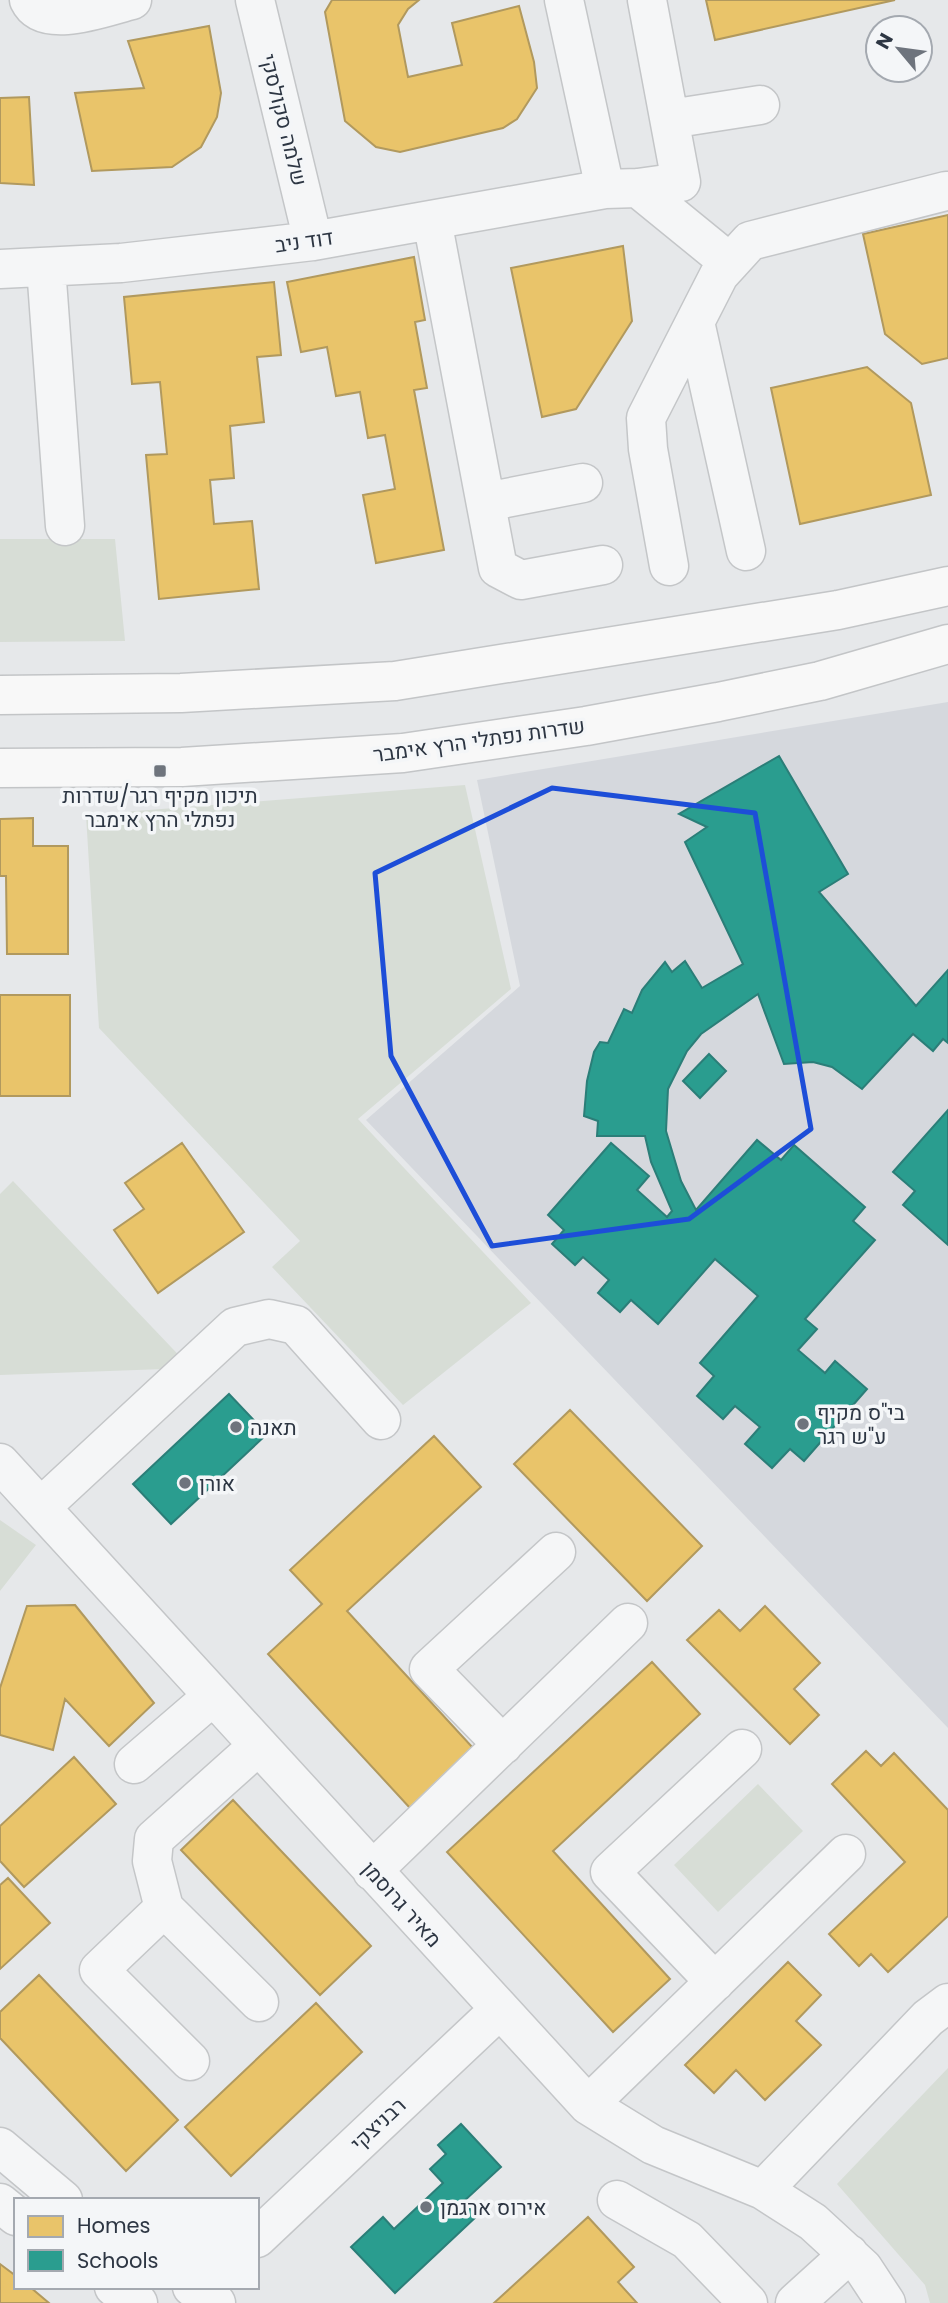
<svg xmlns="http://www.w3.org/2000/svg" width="948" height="2303" font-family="Poppins,Heebo,sans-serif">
<rect width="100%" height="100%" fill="#e6e8ea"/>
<path fill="#d5d8dd" d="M948,702V1728L366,1120L520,986L477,780Z"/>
<path fill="#d7ddd6" d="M0,539H115L125,641L0,642Z
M465,785L511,989L358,1119L531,1303L403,1405L272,1267L300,1241L99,1028L86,815Z
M13,1181L191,1368L0,1375V1194Z
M0,1520L36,1545L0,1591Z
M758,1784L803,1831L718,1912L674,1865Z
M948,2068V2303H930L925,2285L837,2184Z"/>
<path fill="#e9c46a" stroke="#b1995e" stroke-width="2" d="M332,0H419L408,9L398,25L408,77L462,65L452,23L519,6L534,62L537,88L517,119L503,128L400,152L376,147L345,121L325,12Z
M706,0H895L715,40Z
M209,26L221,93L217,117L201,147L172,167L92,171L75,93L144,88L128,41Z
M29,97L34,185L0,183V98Z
M948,215V358L922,364L885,334L863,234Z
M623,246L632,321L576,409L542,417L511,268Z
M414,257L425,320L415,322L427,388L414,390L444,550L376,563L363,495L395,489L385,435L368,438L360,392L336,396L327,347L301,352L287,282Z
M274,282L281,355L257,357L264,422L230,426L234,478L210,480L214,524L252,521L259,589L159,599L146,455L167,454L160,382L132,384L124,297Z
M867,367L911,403L931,495L800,524L771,388Z
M33,818V846H68V954H7L6,876H0V819Z
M0,995H70V1096H0Z
M182,1143L244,1232L158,1293L114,1230L144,1209L125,1183Z
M570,1410L702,1546L647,1601L514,1464Z
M434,1436L481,1487L347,1611L473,1748L410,1808L268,1654L322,1604L290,1570Z
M75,1605L154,1703L109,1746L65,1699L53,1750L0,1735V1688L27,1606Z
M765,1606L820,1663L794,1689L819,1715L790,1744L687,1640L719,1610L740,1631Z
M652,1662L700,1714L553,1851L670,1979L613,2032L447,1852Z
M866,1751L881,1766L894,1753L948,1810V1916L888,1972L871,1954L859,1966L829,1934L905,1862L832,1784Z
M74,1757L116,1804L24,1887L0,1861V1826Z
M233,1800L371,1946L320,1995L181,1850Z
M8,1878L50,1923L0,1969V1885Z
M788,1962L821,1995L796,2021L821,2045L765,2100L736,2070L714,2093L685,2065Z
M39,1975L178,2120L126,2171L0,2038V2012Z
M316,2003L362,2052L231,2176L185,2127Z
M588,2217L634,2267L618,2282L637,2303H494Z
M0,2264L16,2276V2287H30L49,2303H0Z"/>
<path fill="#2a9d8f" stroke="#2b7e78" stroke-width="2" d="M779,756L848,874L819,892L916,1006L948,970V1043L943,1039L933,1051L913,1034L862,1089L832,1067L813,1062L784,1064L758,994L701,1034L687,1051L668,1089L666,1131L681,1181L696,1210L757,1140L781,1160L794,1145L865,1207L853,1221L875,1240L805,1319L817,1329L798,1350L825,1373L835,1361L867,1389L804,1461L790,1449L772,1468L745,1444L760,1427L735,1406L723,1419L697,1396L714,1376L700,1363L758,1296L715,1259L658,1324L631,1300L620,1312L598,1293L609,1280L583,1257L575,1265L552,1244L564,1230L548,1215L611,1143L649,1176L637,1190L667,1217L672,1211L651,1162L645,1136H597L598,1121L584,1116L587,1081L594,1052L600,1042L608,1043L624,1009L632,1013L642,990L665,962L672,972L685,961L702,988L743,964L685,842L707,827L679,814Z
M709,1054L726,1071L700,1098L683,1081Z
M948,1110V1245L903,1205L915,1191L893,1172Z
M229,1394L267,1434L171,1524L133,1484Z
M461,2124L501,2167L463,2202L477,2216L395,2293L351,2247L383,2217L394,2229L443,2183L430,2169L446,2154L438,2145Z"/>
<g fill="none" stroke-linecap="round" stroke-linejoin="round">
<defs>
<path id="minor" d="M29,0C44,31 107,6 132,0
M255,0L313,241
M564,0L605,189
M670,119L760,105
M638,188L730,263
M432,220L498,568L521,580L603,565
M46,267L65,526
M0,269L121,263L313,241L605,189L638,188L681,182L647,0
M695,322L746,551
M486,502L583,483
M669,566L648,449L646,418L719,275L750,241L946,191
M0,1463L588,2105L653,2145L763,2190L813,2222L863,2268L886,2303
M41,1507L235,1327L269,1319L296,1325L381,1420
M503,1745L429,1669L556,1552
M258,1746L154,1839L152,1861L164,1908L259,2002
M134,1764L213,1696
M372,1871L628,1623
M164,1908L99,1970L190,2061
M715,1982L610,1872L742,1749
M588,2105L846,1854
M0,2147L63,2200
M763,2190L928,2018L948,2003
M617,2200L687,2240L748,2303
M0,2203L16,2216
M257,2238L499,2010
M114,2287L138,2303
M192,2287L216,2303
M795,2303L849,2254"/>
<path id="major" d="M0,695L181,693L395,681L838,610L948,586
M0,768L182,767L403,753L586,726L718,702L820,681L948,644"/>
</defs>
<use href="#minor" stroke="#c4c6c8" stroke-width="41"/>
<use href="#major" stroke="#c3c5c7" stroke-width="41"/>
<use href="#minor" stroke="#f5f6f7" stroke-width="38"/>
<use href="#major" stroke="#f8f8f8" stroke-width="38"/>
</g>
<path fill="none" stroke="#1d4ed8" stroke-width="5" stroke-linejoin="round" d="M552,788L755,813L811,1129L689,1219L492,1246L391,1056L375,873Z"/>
<g fill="#6e747d" stroke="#f4f6f8" stroke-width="2.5">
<rect x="153" y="764" width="14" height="14" rx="3.5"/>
<circle cx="803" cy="1424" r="7"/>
<circle cx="236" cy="1427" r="7"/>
<circle cx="185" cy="1483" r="7"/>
<circle cx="426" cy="2207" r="7"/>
</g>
<g text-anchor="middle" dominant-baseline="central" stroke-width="7" stroke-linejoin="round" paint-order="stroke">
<g font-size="21" fill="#2d3643" stroke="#f4f6f8">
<text transform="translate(284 120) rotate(76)">שלמה סקולסקי</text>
<text transform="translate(304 241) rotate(-8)">דוד ניב</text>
<text transform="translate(479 740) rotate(-8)">שדרות נפתלי הרץ אימבר</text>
<text transform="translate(402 1904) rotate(48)">מאיר גרוסמן</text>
<text transform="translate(378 2124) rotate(-43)">רבניצקי</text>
</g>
<g font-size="21" fill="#2d3643" stroke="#f4f6f8" text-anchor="start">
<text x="160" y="795" text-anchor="middle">תיכון מקיף רגר/שדרות<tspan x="160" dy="24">נפתלי הרץ אימבר</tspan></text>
<text x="817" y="1412">בי"ס מקיף<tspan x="817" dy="24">ע"ש רגר</tspan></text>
<text x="250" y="1427">תאנה</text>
<text x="199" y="1483">אורן</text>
<text x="440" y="2207">אירוס ארגמן</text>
</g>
</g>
<rect x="14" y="2198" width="245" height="91" fill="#f4f6f8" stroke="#a4a9b0" stroke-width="2"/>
<rect x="28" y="2216" width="35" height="21" fill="#e9c46a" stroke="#a4a9b0" stroke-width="2"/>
<text x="77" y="2233" font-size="21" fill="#2d3643">Homes</text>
<rect x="28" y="2250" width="35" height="21" fill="#2a9d8f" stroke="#a4a9b0" stroke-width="2"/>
<text x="77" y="2268" font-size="21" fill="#2d3643">Schools</text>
<g transform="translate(899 49) rotate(299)"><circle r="33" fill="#f4f6f8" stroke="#a4a9b0" stroke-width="2"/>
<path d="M0-5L12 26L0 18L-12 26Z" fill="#6e747d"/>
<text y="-10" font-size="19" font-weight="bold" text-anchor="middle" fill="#2d3643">N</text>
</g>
</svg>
